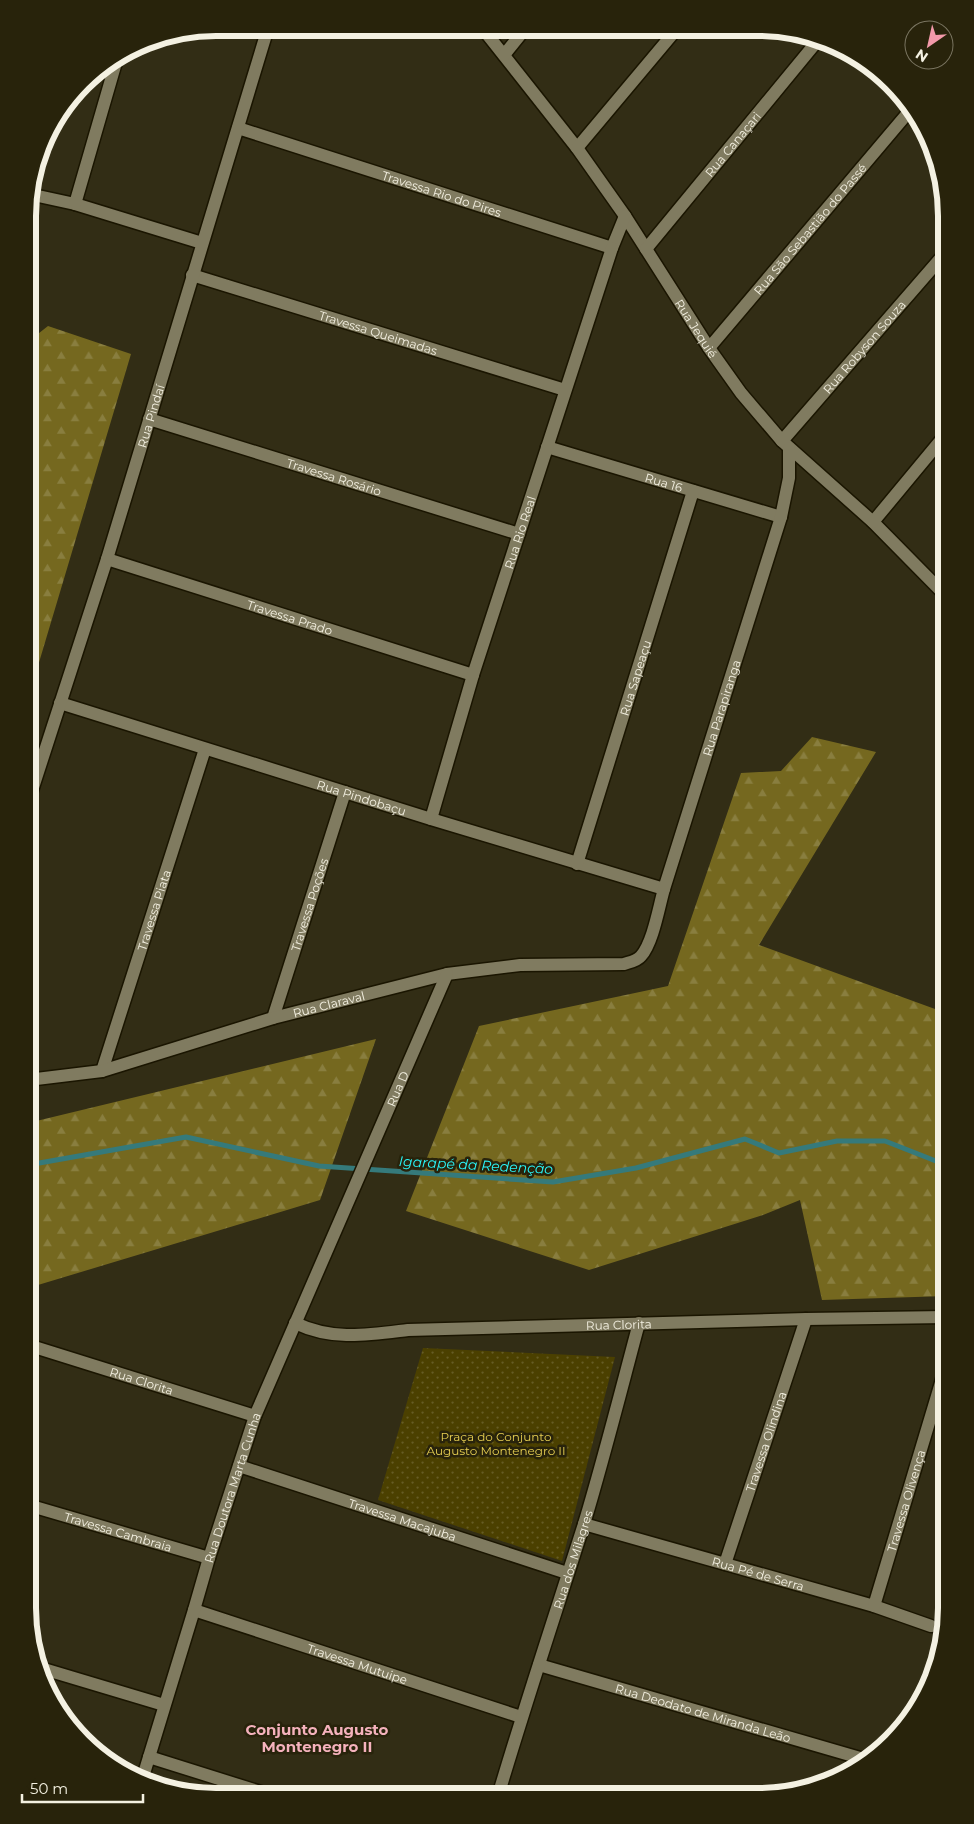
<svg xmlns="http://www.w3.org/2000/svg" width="974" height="1824" font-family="Montserrat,sans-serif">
<defs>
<pattern id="grass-dots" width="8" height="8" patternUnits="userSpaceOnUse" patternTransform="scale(1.25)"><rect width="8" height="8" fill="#4b4000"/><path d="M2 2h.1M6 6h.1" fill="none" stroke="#665c25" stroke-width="1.8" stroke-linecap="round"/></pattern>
<pattern id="forest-firs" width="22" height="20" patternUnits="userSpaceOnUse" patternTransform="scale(1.25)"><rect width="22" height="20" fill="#75681f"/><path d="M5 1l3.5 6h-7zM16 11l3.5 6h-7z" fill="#897e3f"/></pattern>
</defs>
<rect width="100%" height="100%" fill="#322d15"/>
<path fill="url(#grass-dots)" d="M423,1348L615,1357L562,1561L378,1500Z"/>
<path fill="url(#forest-firs)" d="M48,326L131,354L29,696V341Z
M812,737L876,752L759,945L946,1013V1296L822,1300L800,1200L763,1215L589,1270L406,1211L479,1026L668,986L741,773L781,771Z
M376,1039L320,1200L28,1288V1123Z"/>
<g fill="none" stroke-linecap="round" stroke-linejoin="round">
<path stroke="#357a7b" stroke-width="5" d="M28,1165L186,1137L319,1166L553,1182L636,1168L745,1139L779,1153L837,1141H885L946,1165"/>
<defs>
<g id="street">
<path id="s1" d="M483,29L577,148L625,216L709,348L741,393L782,441L873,522L946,596"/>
<path d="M504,55L525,29"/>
<path id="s2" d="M238,128L612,248L625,216"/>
<path d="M577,148L676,30"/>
<path d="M29,194L75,204L202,243"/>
<path d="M75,204L117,59"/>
<path id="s3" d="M646,249L819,39"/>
<path id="s4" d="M192,275L565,390"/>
<path id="s5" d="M709,348L912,108"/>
<path id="s6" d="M149,419L519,534"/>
<path id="s7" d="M782,441L946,252"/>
<path id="s8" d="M547,447L781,517"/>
<path d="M873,522L946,434"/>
<path id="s9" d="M107,559L473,675"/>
<path id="s10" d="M60,703L431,819L664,889"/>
<path id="s11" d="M28,803L107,559L268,28"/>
<path id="s12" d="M431,819L473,675L612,248"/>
<path id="s13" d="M577,864L693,491"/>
<path id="s14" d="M273,1018L345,792"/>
<path id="s15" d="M102,1071L205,749"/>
<path id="s16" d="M28,1080L102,1071L273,1018L447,974L520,965L624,964C630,962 637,961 641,956C653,943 659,906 664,889L781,517L789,478V448"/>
<path id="s17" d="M295,1323C333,1341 367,1335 408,1330L806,1319L946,1317"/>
<path id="s18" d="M28,1345L255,1416"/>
<path id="s19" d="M239,1466L567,1573"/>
<path id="s20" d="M28,1505L209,1558"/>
<path id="s21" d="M584,1524L874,1606L931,1626"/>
<path id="s22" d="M725,1564L806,1319"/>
<path id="s23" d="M874,1606L946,1366"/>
<path id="s24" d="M194,1610L521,1717"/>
<path id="s25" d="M539,1665L867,1760"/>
<path d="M37,1667L164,1705"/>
<path d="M149,1757L270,1795"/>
<path id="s26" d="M142,1780L194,1610L209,1558L255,1416L447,974"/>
<path id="s27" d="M498,1796C525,1705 555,1615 584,1524C604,1458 621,1390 639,1323"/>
</g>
</defs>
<use href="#street" stroke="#1a1500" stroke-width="15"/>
<use href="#street" stroke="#807b60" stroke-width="12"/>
</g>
<g text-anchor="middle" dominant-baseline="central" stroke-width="5" stroke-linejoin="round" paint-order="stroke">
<g font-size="12" fill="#f4f1e2" stroke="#28230b">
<text stroke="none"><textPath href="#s3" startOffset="136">Rua Canaçari</textPath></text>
<text stroke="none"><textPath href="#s2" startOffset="214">Travessa Rio do Pires</textPath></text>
<text stroke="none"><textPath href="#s5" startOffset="156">Rua São Sebastião do Passé</textPath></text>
<text stroke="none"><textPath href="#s1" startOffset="368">Rua Jequié</textPath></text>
<text stroke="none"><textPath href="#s4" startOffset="195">Travessa Queimadas</textPath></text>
<text stroke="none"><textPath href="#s7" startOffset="125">Rua Robyson Souza</textPath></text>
<text stroke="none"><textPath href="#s11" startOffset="406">Rua Pindaí</textPath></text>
<text stroke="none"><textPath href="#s6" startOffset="194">Travessa Rosário</textPath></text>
<text stroke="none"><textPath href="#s8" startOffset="122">Rua 16</textPath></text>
<text stroke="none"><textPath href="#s12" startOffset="300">Rua Rio Real</textPath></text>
<text stroke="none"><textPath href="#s9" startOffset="192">Travessa Prado</textPath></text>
<text stroke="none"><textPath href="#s13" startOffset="195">Rua Sapeaçu</textPath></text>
<text stroke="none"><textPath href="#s16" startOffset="891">Rua Parapiranga</textPath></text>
<text stroke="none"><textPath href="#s10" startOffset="316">Rua Pindobaçu</textPath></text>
<text stroke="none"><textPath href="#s14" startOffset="119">Travessa Poções</textPath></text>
<text stroke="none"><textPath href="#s15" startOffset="169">Travessa Piata</textPath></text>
<text stroke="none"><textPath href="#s16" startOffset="311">Rua Claraval</textPath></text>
<text stroke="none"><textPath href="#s26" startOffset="738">Rua D</textPath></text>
<text stroke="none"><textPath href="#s17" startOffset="326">Rua Clorita</textPath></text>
<text stroke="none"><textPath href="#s18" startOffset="119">Rua Clorita</textPath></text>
<text stroke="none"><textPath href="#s22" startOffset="129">Travessa Olindina</textPath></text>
<text stroke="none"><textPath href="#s26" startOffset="306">Rua Doutora Marta Cunha</textPath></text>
<text stroke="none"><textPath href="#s23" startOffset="110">Travessa Olivença</textPath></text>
<text stroke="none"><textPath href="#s19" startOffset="172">Travessa Macajuba</textPath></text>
<text stroke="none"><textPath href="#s20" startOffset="94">Travessa Cambraia</textPath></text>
<text stroke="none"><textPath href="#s27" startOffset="248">Rua dos Milagres</textPath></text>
<text stroke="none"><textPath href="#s21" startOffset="181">Rua Pé de Serra</textPath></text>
<text stroke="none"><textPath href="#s24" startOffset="172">Travessa Mutuipe</textPath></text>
<text stroke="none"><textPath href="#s25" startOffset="171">Rua Deodato de Miranda Leão</textPath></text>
</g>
<g font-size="12" fill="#e7cf52" stroke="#28230b">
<text x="496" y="1436">Praça do Conjunto<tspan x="496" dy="14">Augusto Montenegro II</tspan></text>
</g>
<g font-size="14" font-style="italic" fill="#2af6f9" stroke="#28230b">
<text transform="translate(476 1165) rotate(3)">Igarapé da Redenção</text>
</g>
<g font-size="15" font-weight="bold" fill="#f5b2bd" stroke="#28230b">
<text x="317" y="1729">Conjunto Augusto<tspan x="317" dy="17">Montenegro II</tspan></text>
</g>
</g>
<path d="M0 0H974V1824H0ZM216 36H758A180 180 0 0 1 938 216V1608A180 180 0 0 1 758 1788H216A180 180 0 0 1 36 1608V216A180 180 0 0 1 216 36Z" fill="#28230b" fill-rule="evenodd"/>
<path fill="none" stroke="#f4f1e2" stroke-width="6" d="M216 36H758A180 180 0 0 1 938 216V1608A180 180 0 0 1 758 1788H216A180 180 0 0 1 36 1608V216A180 180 0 0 1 216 36Z"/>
<g transform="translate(929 45) rotate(214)"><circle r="24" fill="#28230b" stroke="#7a7561"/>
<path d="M0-4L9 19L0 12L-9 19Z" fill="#f39aaa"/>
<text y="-8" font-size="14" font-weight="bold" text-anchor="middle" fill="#f4f1e2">N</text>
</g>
<path d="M22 1794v8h121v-8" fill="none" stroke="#f4f1e2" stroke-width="2.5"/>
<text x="30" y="1794" font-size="15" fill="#f4f1e2" stroke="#28230b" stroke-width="4" paint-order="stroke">50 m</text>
</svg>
